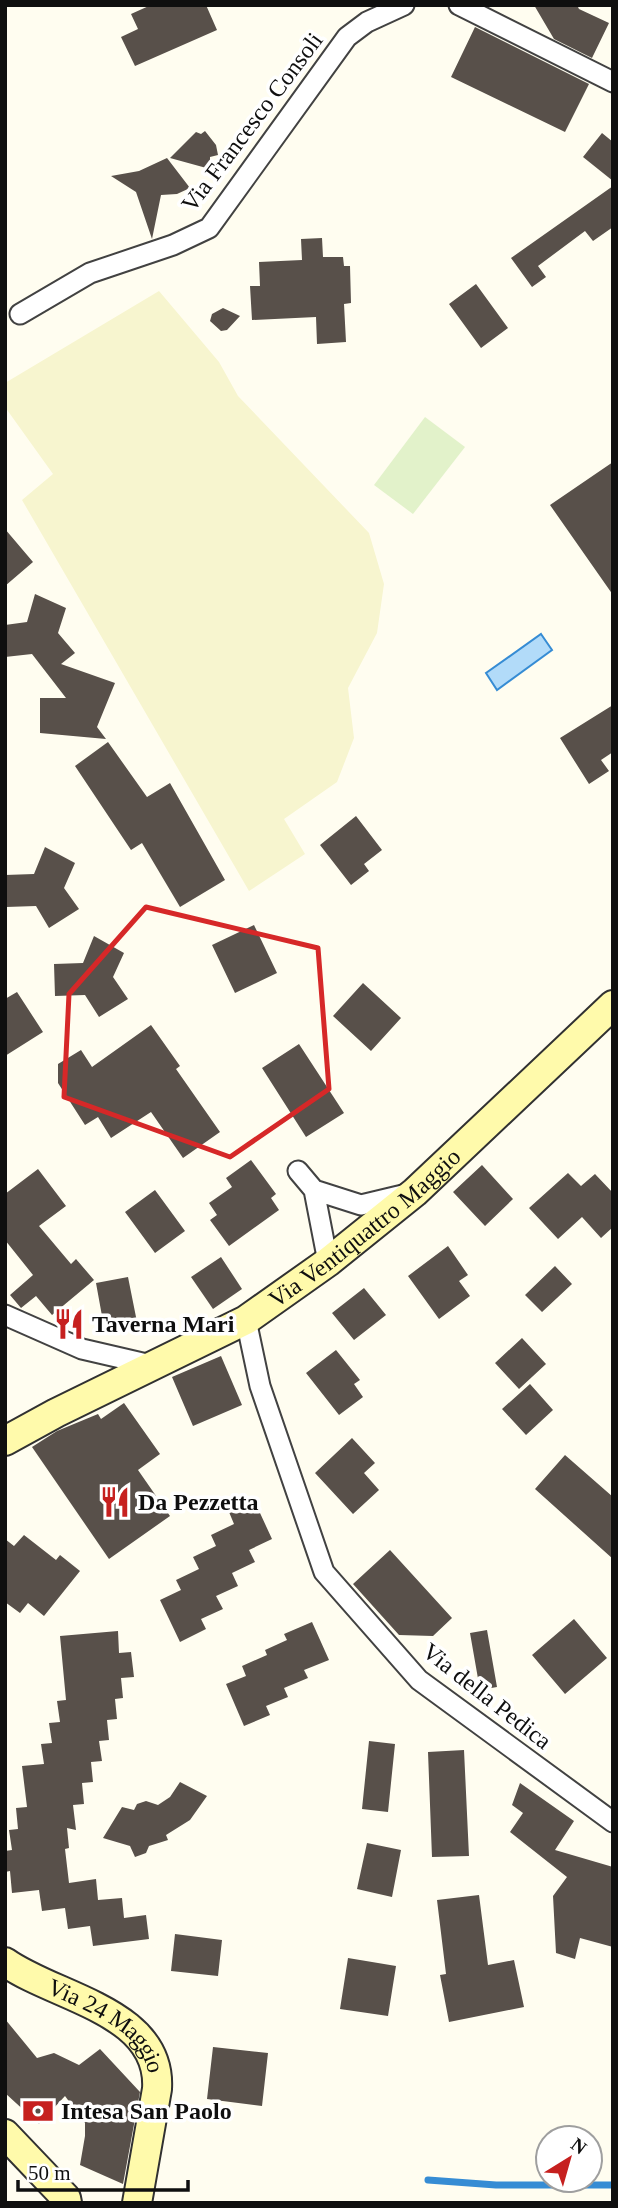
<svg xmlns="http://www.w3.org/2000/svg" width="618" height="2208" font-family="Georgia,serif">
<rect width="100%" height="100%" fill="#fffdf0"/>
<path fill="#f7f5cf" d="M159,291L219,362L238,396L369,533L384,584L377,633L348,688L354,738L337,782L284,819L305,854L249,891L22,500L53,474L5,407V383Z"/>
<path fill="#e2f2ca" d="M425,417L465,447L413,514L374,485Z"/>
<path fill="#b2dbf9" stroke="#368cd4" stroke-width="2" d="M541,634L552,650L497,690L486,673Z"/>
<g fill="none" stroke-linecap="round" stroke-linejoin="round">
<path stroke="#368cd4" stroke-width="7" d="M428,2180L496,2185H613"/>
</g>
<path fill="#58504a" d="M151,5H206L217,30L135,66L121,37L138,29L131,14Z
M534,5H577L579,9L609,23L592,58L554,39Z
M475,27L589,84L565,132L451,77Z
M205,131L216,145L218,155L210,157V169L170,158L196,132L201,134Z
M602,133L613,142V181L583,157Z
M167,158L190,188L177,194L161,195L152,239L136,192L111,176L139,171Z
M613,186V227L593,241L585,231L538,266L546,277L532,287L511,258Z
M322,238L323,257H343L344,266H350L351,303L344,304L346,342L317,344L316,317L252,320L250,286H260L259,262L302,260L301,239Z
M476,284L508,328L481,348L449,304Z
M223,308L240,316L227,330L221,331L210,321L212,314Z
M613,462V595L550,505Z
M5,529L33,562L5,586Z
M35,594L66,608L58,633L75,653L61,664L115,683L97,727L106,739L40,733V698H66L32,654L5,657V625L27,622Z
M613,705V752L601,760L609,771L589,784L560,738Z
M108,742L147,797L170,783L225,880L180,907L142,843L131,850L75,766Z
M356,816L382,850L364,864L369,871L351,885L320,845Z
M45,847L75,863L64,888L79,909L49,928L36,906L6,907L5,875L34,874Z
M254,925L277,973L235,993L212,945Z
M94,936L124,953L113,977L128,999L99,1017L85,995L55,996L54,964L83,963Z
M363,983L401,1018L371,1051L333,1016Z
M17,992L43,1032L5,1056V999Z
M151,1025L180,1066L176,1069L220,1132L183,1158L151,1112L111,1138L98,1117L85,1125L58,1083V1064L81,1050L92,1067Z
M299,1044L344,1113L306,1137L262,1068Z
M251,1160L276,1194L271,1198L279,1210L229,1246L210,1220L217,1215L209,1203L232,1187L226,1178Z
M482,1165L513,1199L485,1226L453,1192Z
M38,1169L66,1206L39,1226L71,1264L76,1259L94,1280L52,1315L36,1296L21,1308L10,1295L33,1275L5,1240V1194Z
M568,1173L581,1186L595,1174L613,1193V1227L601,1238L582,1217L558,1239L529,1208Z
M155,1190L185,1231L155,1253L125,1212Z
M448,1246L468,1275L459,1281L470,1296L439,1319L408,1276Z
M221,1257L242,1289L213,1309L191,1277Z
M555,1266L572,1284L542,1312L525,1295Z
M128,1277L137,1322L104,1327L96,1283Z
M364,1288L386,1315L354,1340L332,1313Z
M522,1338L546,1364L519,1389L495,1363Z
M336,1350L360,1380L354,1384L363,1397L339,1415L306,1373Z
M221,1356L242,1405L193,1426L172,1377Z
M530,1384L553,1410L526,1435L502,1409Z
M124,1403L160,1454L138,1470L170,1516L109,1559L32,1447L57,1431L98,1414L101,1419Z
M352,1438L375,1463L364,1473L379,1490L353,1514L315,1473Z
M565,1455L613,1497V1559L535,1489Z
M254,1500L272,1539L249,1550L255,1562L232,1573L238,1586L216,1596L223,1609L201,1619L206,1629L180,1642L160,1600L181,1590L176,1580L199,1569L193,1557L216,1546L211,1535L234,1524L229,1512Z
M24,1535L56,1560L60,1555L80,1571L44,1616L28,1603L20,1613L5,1602V1539L14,1546Z
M390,1550L452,1618L433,1636L399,1635L353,1584Z
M574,1619L607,1658L565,1694L532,1655Z
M312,1622L329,1660L304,1670L308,1678L284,1688L288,1697L266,1706L270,1715L244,1726L226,1684L246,1676L242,1666L267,1655L265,1650L287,1640L284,1634Z
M487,1630L497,1687L480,1690L470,1633Z
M118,1631L119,1653L131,1652L134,1677L121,1678L123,1698L115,1699L117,1719L107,1720L109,1740L99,1741L102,1761L91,1762L93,1782L82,1783L84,1804L73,1805L76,1830L67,1828L69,1848L65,1849L69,1883L96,1879L98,1900L122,1898L124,1918L146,1915L149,1939L93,1946L90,1926L68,1929L65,1908L42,1911L39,1890L12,1893L10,1871L5,1872V1851L12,1850L9,1830L18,1829L16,1808L27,1807L22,1766L44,1764L41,1744L52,1743L49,1723L60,1722L57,1701L66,1700L60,1636Z
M369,1741L395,1744L388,1812L362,1809Z
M464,1750L469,1856L432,1857L428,1752Z
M180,1782L207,1796L190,1820L166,1835L168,1840L149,1846L146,1853L135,1857L130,1846L103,1838L122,1807L134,1810L137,1804L146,1801L158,1805L170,1797Z
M520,1783L574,1821L555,1850L613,1867V1947L580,1938L575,1959L556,1953L553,1896L567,1877L510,1832L523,1813L512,1805Z
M367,1843L401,1850L392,1897L357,1889Z
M479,1895L488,1965L514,1960L524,2007L449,2022L440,1975L446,1974L437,1900Z
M175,1934L222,1940L218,1976L171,1971Z
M348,1958L396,1966L388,2016L340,2009Z
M5,2019L37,2058L54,2053L79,2065L100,2049L140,2092L123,2184L80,2165L85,2136V2123L65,2096L39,2124L5,2093Z
M213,2047L268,2053L262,2106L207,2099Z"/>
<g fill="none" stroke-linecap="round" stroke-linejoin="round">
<defs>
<path id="street" d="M459,5L613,82
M20,314L90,273L173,245L209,228L347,37L367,22L404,5
M298,1171L314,1190
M328,1262L314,1190L361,1205L407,1194
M5,1315L82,1349L151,1365
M246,1320L260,1386L324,1572L419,1680L613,1822"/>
<g id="secondary">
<path id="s1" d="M5,1441L56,1413L246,1320L328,1262L415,1192L613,1005"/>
<path id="s2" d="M5,1962C55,1998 162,2011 157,2089L137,2203"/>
<path d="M5,2134L66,2198L67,2203"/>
</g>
</defs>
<use href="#street" stroke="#424242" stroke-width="23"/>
<use href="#secondary" stroke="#313131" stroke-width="32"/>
<use href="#street" stroke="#fff" stroke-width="19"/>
<use href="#secondary" stroke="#fffaab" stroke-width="28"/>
</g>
<path fill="none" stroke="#d62828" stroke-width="5" stroke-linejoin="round" d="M146,907L318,948L329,1089L230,1157L64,1097L69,994Z"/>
<defs>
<symbol id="restaurant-bare" viewBox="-9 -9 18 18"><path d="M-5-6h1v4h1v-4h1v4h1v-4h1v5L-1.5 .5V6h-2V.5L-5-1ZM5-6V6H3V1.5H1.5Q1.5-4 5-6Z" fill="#c6201f" stroke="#fff" stroke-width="2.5" paint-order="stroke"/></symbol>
<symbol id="bank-bare" viewBox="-9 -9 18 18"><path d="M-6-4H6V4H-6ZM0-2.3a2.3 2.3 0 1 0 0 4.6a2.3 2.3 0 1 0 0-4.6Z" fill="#c6201f" stroke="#fff" stroke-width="2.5" paint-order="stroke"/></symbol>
</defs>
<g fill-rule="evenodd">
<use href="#restaurant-bare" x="47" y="1302" width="44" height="44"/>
<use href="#restaurant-bare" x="93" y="1480" width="44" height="44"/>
<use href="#bank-bare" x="16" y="2089" width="44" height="44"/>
</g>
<g text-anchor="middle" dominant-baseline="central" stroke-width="7" stroke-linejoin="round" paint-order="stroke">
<g font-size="24" fill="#0f0f0f" stroke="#fff">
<text transform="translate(252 122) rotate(-53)">Via Francesco Consoli</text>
<text stroke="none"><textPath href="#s1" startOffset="420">Via Ventiquattro Maggio</textPath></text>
<text transform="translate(487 1696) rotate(38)">Via della Pedica</text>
<text stroke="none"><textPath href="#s2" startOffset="122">Via 24 Maggio</textPath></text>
</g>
<g font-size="24" font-weight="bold" fill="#0f0f0f" stroke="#fff" text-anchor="start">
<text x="92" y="1324">Taverna Mari</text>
<text x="138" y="1502">Da Pezzetta</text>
<text x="61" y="2111">Intesa San Paolo</text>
</g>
</g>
<rect width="618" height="2208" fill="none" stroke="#0f0f0f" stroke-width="14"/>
<g transform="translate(569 2159) rotate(37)"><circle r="33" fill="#ffffff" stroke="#9f9f9f" stroke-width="2"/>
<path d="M0-5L12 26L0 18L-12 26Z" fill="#c6201f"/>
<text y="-10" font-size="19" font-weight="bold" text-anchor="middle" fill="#0f0f0f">N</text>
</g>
<path d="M18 2180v10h170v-10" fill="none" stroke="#0f0f0f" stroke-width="3.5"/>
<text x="28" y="2180" font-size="21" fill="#0f0f0f" stroke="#ffffff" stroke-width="5" paint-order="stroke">50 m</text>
</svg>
